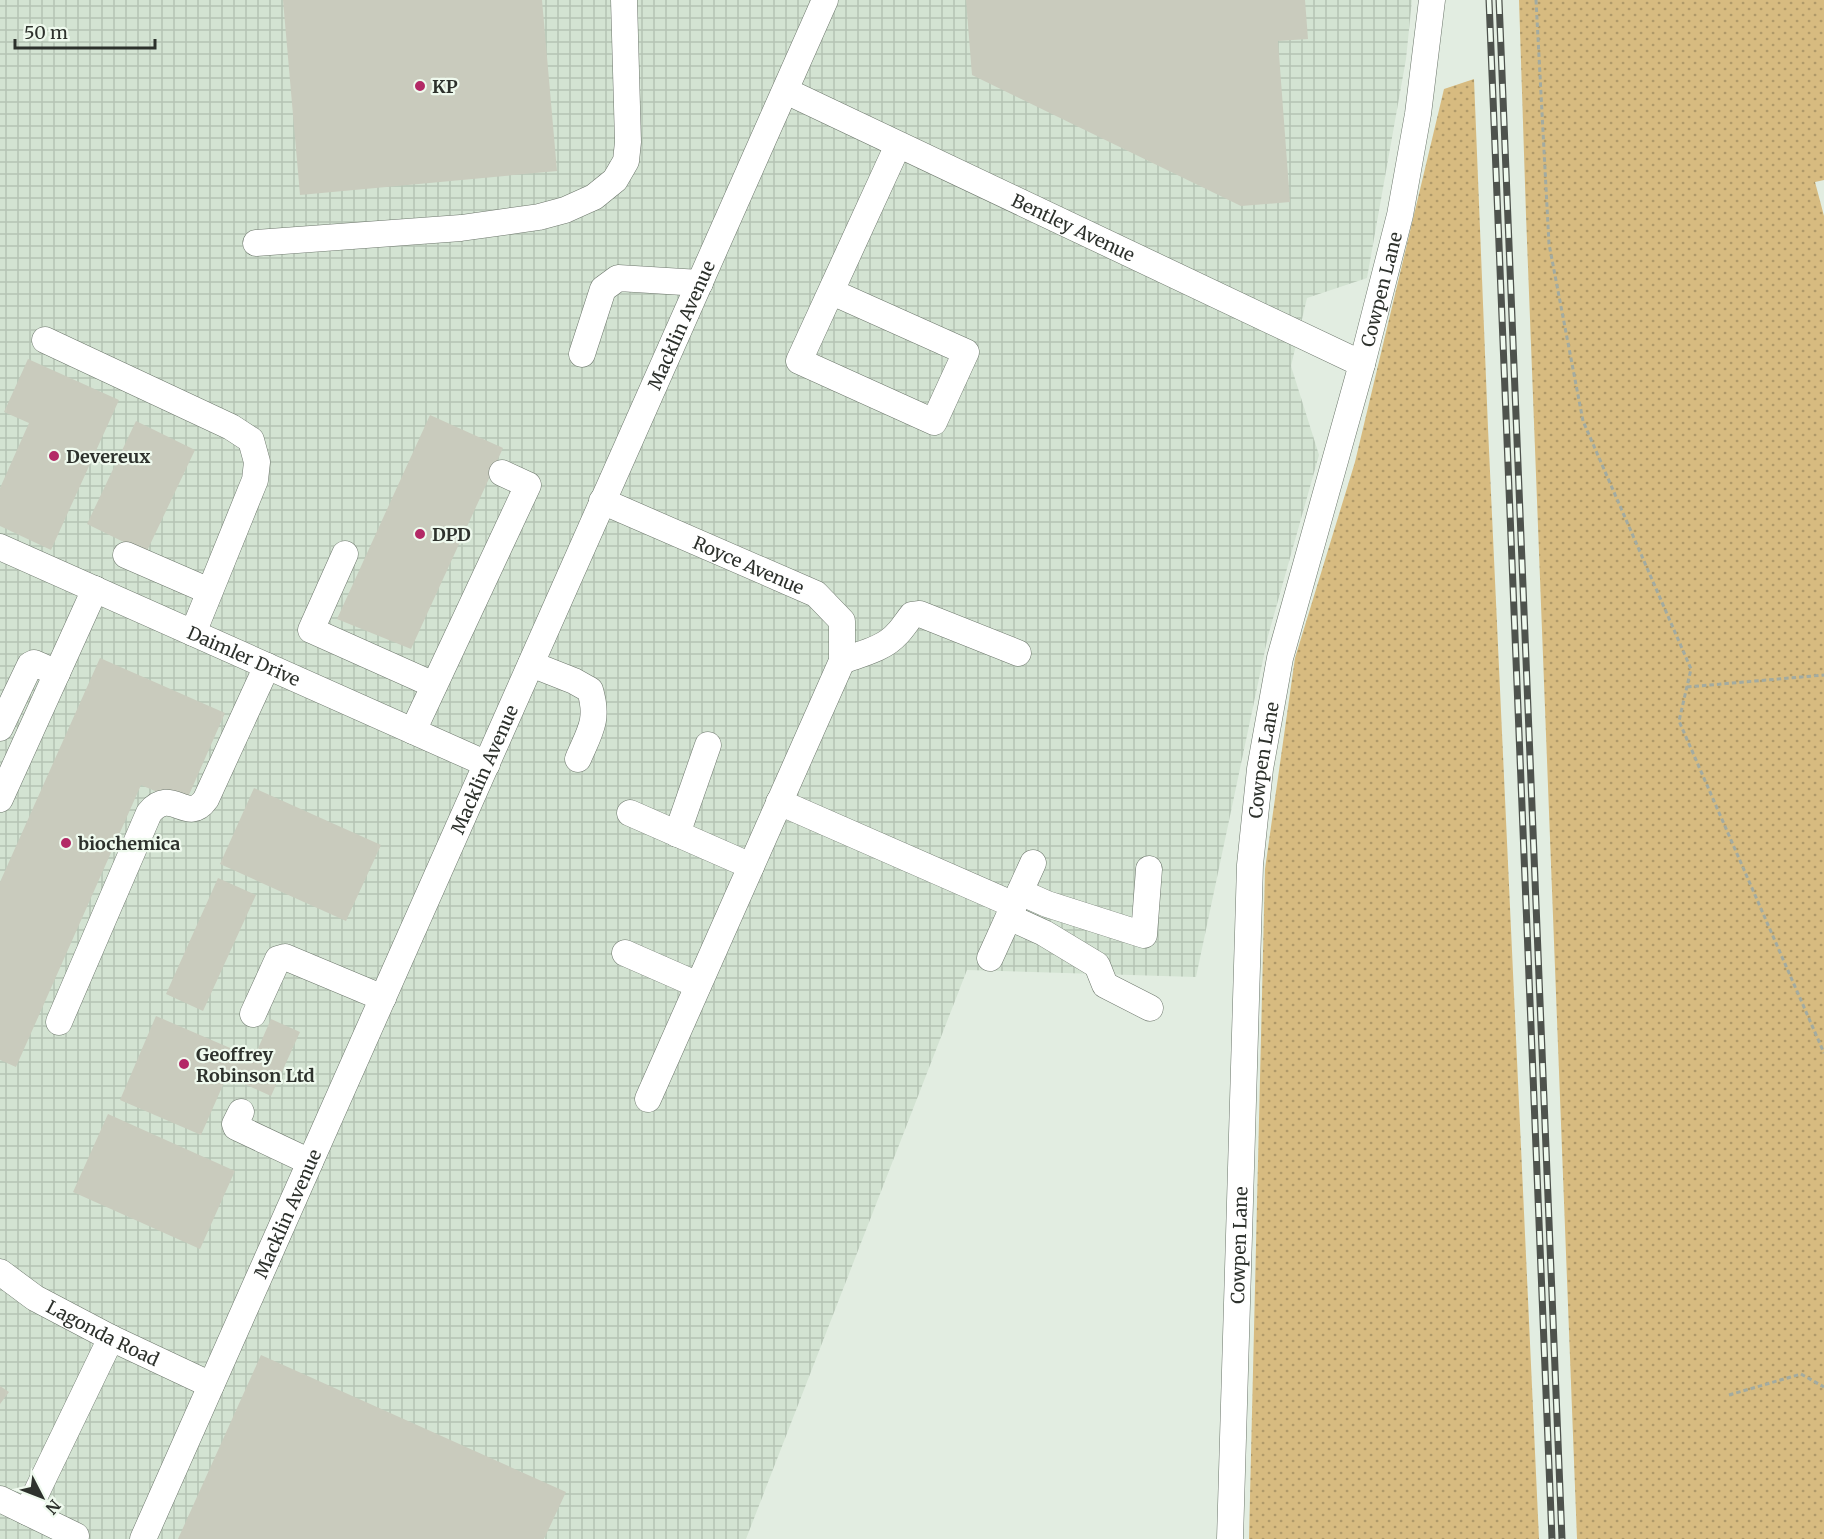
<svg xmlns="http://www.w3.org/2000/svg" width="1824" height="1539" font-family="Merriweather,serif">
<defs>
<pattern id="industrial-grid" width="8" height="8" patternUnits="userSpaceOnUse" patternTransform="scale(1.5)"><rect width="8" height="8" fill="#d3e3d2"/><path d="M0 4h8M4 0v8" fill="none" stroke="#b5c3b4"/></pattern>
<pattern id="park-dots" width="8" height="8" patternUnits="userSpaceOnUse" patternTransform="scale(1.5)"><rect width="8" height="8" fill="#d7bb80"/><path d="M2 2h.1M6 6h.1" fill="none" stroke="#af9969" stroke-width="1.8" stroke-linecap="round"/></pattern>
</defs>
<rect width="100%" height="100%" fill="#e2ede1"/>
<path fill="url(#industrial-grid)" d="M0,0H1412L1406,59L1367,278L1307,298L1291,366L1319,455L1268,636L1196,977L967,970L746,1539H0Z"/>
<path fill="url(#park-dots)" d="M1519,0H1824V180L1815,182L1824,216V1539H1577L1526,215Z
M1474,79L1488,428L1539,1539H1249L1265,869L1295,658L1355,462L1444,89Z"/>
<path fill="#c9cbbd" d="M283,0H542L557,171L300,195Z
M966,0H1305L1308,39L1278,41L1290,202L1241,206L972,75Z
M28,359L119,400L51,550L0,526V488L29,423L4,412Z
M430,415L503,448L411,649L337,619Z
M136,421L195,450L146,553L87,524Z
M100,658L225,713L185,804L141,785L16,1067L0,1060V882Z
M254,788L381,845L346,921L220,864Z
M218,878L256,895L203,1011L166,994Z
M156,1016L237,1051L240,1046L256,1053L271,1019L300,1032L271,1096L227,1076L201,1135L120,1100Z
M108,1114L235,1171L200,1249L73,1192Z
M261,1355L566,1492L544,1539H178Z
M0,1386L9,1392L0,1404Z"/>
<g fill="none" stroke-linecap="round" stroke-linejoin="round">
<defs>
<g id="minor">
<path id="s1" d="M786,91L1362,364"/>
<path d="M256,243L461,228L539,217L565,210L594,197L615,180L626,161L628,142L624,0"/>
<path d="M832,292L966,352L934,422L799,361L898,145"/>
<path d="M45,340L231,427L251,440L257,462L255,480L193,633"/>
<path d="M582,354L603,289L618,278L700,283"/>
<path id="s2" d="M602,501L816,594L842,621V661L648,1099"/>
<path id="s3" d="M0,547L487,764"/>
<path d="M345,554L311,630L434,685"/>
<path d="M126,555L209,591"/>
<path d="M842,661C860,654 884,649 897,634C903,628 907,621 912,615L920,614L1018,653"/>
<path d="M531,664L574,681L590,690C599,720 590,731 578,759"/>
<path d="M0,728L30,665L34,663L57,673"/>
<path d="M413,731L528,485L502,473"/>
<path d="M0,799L95,589"/>
<path d="M779,802L1014,905"/>
<path d="M630,813L751,866"/>
<path d="M677,834L708,745"/>
<path d="M1020,892L1047,904L1144,935L1149,869"/>
<path d="M1009,917L1044,933L1097,965L1105,985L1150,1008"/>
<path d="M625,953L698,985"/>
<path d="M990,958L1033,863"/>
<path d="M253,1014L278,959L285,957L383,998"/>
<path d="M59,1022L149,813C172,785 187,826 206,799L267,666"/>
<path d="M241,1112L235,1124L236,1127L310,1162"/>
<path id="s4" d="M0,1272L35,1298L111,1338L211,1385"/>
<path d="M0,1499L76,1536"/>
<path d="M27,1512L111,1338"/>
<path id="s5" d="M143,1539L825,0"/>
<path id="s6" d="M1230,1539L1250,865L1260,769L1280,658L1362,364L1400,215L1418,114L1432,0"/>
</g>
</defs>
<use href="#minor" stroke="#6c766b" stroke-width="27"/>
<path stroke="#a2aba1" stroke-width="3" stroke-dasharray="4.5 3" stroke-linecap="butt" d="M1536,0L1549,244L1583,421L1691,669L1679,721L1824,1053
M1687,687L1824,675
M1729,1395L1801,1374L1824,1387"/>
<use href="#minor" stroke="#fff" stroke-width="26"/>
<defs>
<path id="rail" d="M1489,0L1552,1539
M1499,0L1562,1539"/>
</defs>
<use href="#rail" stroke="#4e534d" stroke-width="7"/>
<use href="#rail" stroke="#effaee" stroke-width="4.5" stroke-dasharray="14" stroke-linecap="butt"/>
</g>
<g fill="#b32966" stroke="#effaee" stroke-width="2">
<circle cx="420" cy="86" r="6"/>
<circle cx="54" cy="456" r="6"/>
<circle cx="420" cy="534" r="6"/>
<circle cx="66" cy="843" r="6"/>
<circle cx="184" cy="1064" r="6"/>
</g>
<g text-anchor="middle" dominant-baseline="central" stroke-width="4.5" stroke-linejoin="round" paint-order="stroke">
<g font-size="18" font-weight="bold" fill="#2d312c" stroke="#effaee" text-anchor="start">
<text x="432" y="86">KP</text>
<text x="66" y="456">Devereux</text>
<text x="432" y="534">DPD</text>
<text x="78" y="843">biochemica</text>
<text x="196" y="1054">Geoffrey<tspan x="196" dy="21">Robinson Ltd</tspan></text>
</g>
<g font-size="18" fill="#2d312c" stroke="#effaee">
<text stroke="none"><textPath href="#s1" startOffset="318">Bentley Avenue</textPath></text>
<text stroke="none"><textPath href="#s6" startOffset="1266">Cowpen Lane</textPath></text>
<text stroke="none"><textPath href="#s5" startOffset="1328">Macklin Avenue</textPath></text>
<text stroke="none"><textPath href="#s2" startOffset="160">Royce Avenue</textPath></text>
<text stroke="none"><textPath href="#s3" startOffset="267">Daimler Drive</textPath></text>
<text stroke="none"><textPath href="#s6" startOffset="780">Cowpen Lane</textPath></text>
<text stroke="none"><textPath href="#s5" startOffset="842">Macklin Avenue</textPath></text>
<text stroke="none"><textPath href="#s5" startOffset="356">Macklin Avenue</textPath></text>
<text stroke="none"><textPath href="#s6" startOffset="294">Cowpen Lane</textPath></text>
<text stroke="none"><textPath href="#s4" startOffset="120">Lagonda Road</textPath></text>
</g>
</g>
<g transform="translate(42 1497) rotate(132)" stroke="#effaee" stroke-width="4.5" paint-order="stroke">
<path d="M0-4.5L10 22L0 15L-10 22Z" fill="#2d312c"/>
<text y="-9" font-size="16" font-weight="bold" text-anchor="middle" fill="#2d312c">N</text>
</g>
<path d="M15 39v9h140v-9" fill="none" stroke="#2d312c" stroke-width="3"/>
<text x="24" y="39" font-size="18" fill="#2d312c" stroke="#effaee" stroke-width="4.5" paint-order="stroke">50 m</text>
</svg>
